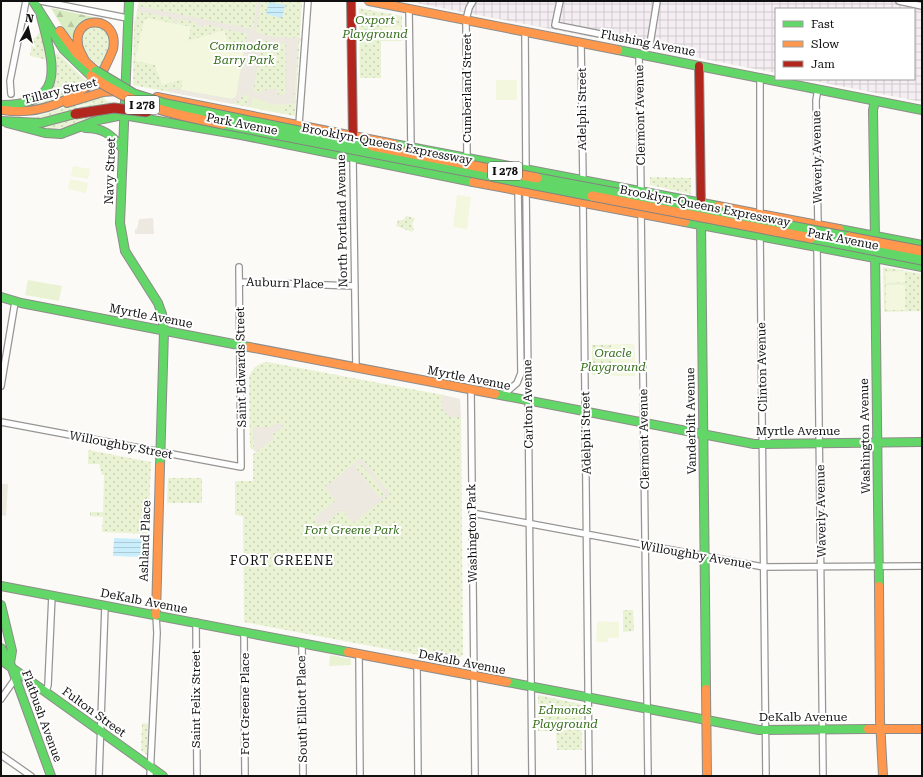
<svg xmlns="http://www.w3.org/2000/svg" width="923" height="777" font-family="'Roboto Serif',serif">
<defs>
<pattern id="industrial-grid" width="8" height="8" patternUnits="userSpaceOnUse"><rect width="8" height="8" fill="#f4eef2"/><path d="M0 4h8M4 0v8" fill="none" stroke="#d0cbce"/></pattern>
<pattern id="grass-dots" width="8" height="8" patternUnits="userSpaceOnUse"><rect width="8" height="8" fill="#e9f3d4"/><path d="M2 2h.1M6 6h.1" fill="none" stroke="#c7cfb5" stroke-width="1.8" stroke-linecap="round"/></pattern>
<pattern id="forest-firs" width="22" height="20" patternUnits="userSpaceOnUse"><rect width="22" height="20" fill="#daecc1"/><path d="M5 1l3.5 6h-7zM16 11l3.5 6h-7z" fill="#bac9a5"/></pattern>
<pattern id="water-rules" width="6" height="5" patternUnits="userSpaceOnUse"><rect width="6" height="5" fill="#c9edfa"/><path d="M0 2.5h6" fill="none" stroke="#accad5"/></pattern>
</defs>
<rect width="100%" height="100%" fill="#fcfaf6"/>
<path fill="url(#industrial-grid)" d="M406,1H922V102L804,79H914V9H776V73Z"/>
<path fill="url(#grass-dots)" d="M139,1H302L295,116L133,85L134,25Z
M359,8L402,16V41H381V78H360Z
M101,25L111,36L102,68L85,54L79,35L86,27Z
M43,28L48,60L30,56L32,41Z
M57,52L89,84L83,88L40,107H7L38,102Z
M104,94L105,100L112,103L110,113C88,120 63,133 39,127L48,119H29L75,104L77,108L101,101L78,106V103Z
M650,177L691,178V194L650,185Z
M406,216L415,218L412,224L414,229L412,232L396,226L398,220H403Z
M883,267L922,274V311L884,312Z
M634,344L635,376L592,375V345Z
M268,362L443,395L441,407L449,416L461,417L463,654L456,662L244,622L243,516L235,515V481H253V454L256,452L250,448L249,378C252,368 257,363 268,362Z
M88,450L151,462L148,534L102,532L103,517L90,516V512H103L104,475H102L99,464H88Z
M168,478H202V503H167Z
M623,610H633L634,631L623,632Z
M538,695L581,704L582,750H557L556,731H538Z
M142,723L148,724L147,755L141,750Z"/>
<path fill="url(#forest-firs)" d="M51,8L98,18L72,38L63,28Z"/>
<path fill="#e9f3d4" d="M252,97L259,100L283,105V114L250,107Z
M28,280L62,286L59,301L25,295Z
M330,655L351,659V665L329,666Z"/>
<path fill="#f2f7de" d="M147,18L191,27L188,41L224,30L230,48L244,51L236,97L232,99L181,90L183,79L162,85L155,65L135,61L144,21Z
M400,26V37H382V27Z
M496,80H517V100H496Z
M73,166L90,169L88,179L71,176Z
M70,179L88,183L86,193L68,189Z
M457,195L471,197L467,229L453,227Z
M905,271V282L886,283L885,272Z
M886,285H905V310H886Z
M634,344L635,376L612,375L611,345Z
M608,621V642H596L597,622Z
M608,622H619V638H608Z
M560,707H578V718H560Z"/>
<path fill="#ede9e1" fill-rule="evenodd" d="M257,1H261L256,32L273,37L301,38V41L298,42L294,100L297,102L283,105L271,104L252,97L250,107H247L249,96L242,95L241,99L233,104L169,92L170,88L232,99L236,97L247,34L209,25L201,27L195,24V22L178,19L177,24L173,23L174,18L137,11L138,6L253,29ZM263,40L286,44L285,94L278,95L277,89L262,90L261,93L253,91Z
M153,218L154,234H135V229H137L139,219Z
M443,395L460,399L461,417H449L441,407Z
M279,422L283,427L272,435L275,440L269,442L256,452L254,449L253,427H271Z
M361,458L390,494L353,523L342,510L324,524H317L315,520L316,516L335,501L325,487ZM360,463L385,494L380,498L355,467Z
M1,484H8L6,516L1,515Z"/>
<path fill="url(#water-rules)" d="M269,2L285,5L282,18L266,14Z
M114,538L142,539L141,557L113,556Z"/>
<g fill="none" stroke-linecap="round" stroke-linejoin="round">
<defs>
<path id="street" d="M41,1L127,18
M560,1L555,25L650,44L657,1
M899,1L922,6
M409,9L411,147
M525,32L526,172
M581,43L583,182
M639,54L641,194
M760,77V217
M11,94L10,81L26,1
M299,124L308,1
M353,159L356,368
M467,160L466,20L469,8L473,1
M526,188L532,776
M583,201L589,776
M641,210L648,776
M818,225L816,100L818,89
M760,234L766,776
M817,247L823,776
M240,282L355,286
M1,386L15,302
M471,390L475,776
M502,396L517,383L521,373L518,190
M1,422L241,467L239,267
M472,513L764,567L922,566
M196,622L197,776
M244,632L245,776
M302,643L303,776
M359,654L360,776
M417,665L418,776
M46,692L48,685L52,595
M1,699L15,679
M1,755L31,776
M99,776L105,606
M150,776L157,633L156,615"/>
<path id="fast" d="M33,1L64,50L91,76
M129,1L120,223L125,251L158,303L162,314L164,331L160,466
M618,50L922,110
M875,101L873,110L875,239
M1,105C72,105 51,58 40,12
M1,121L41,123L75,114
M7,123L45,133L61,134L98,120L123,115L241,135L473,182
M85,128C103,128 111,134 122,148
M394,144L718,206
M701,221L706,689
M685,222L922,267
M839,229L922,245
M875,253L879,586
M1,297L21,303L249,347
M495,394L754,444L922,442
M1,586L348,652
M1,605L12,651L10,663
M1,648L10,663L51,776
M1,660L163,776
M507,682L759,730L868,729"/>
<path id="slow" d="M369,1L618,50
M60,31L77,54L96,71
M85,61C83,56 78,49 78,44C73,14 120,15 113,49C111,55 107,63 104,69
M157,97L394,144
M67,103L103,92L116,91
M3,110C36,115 65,104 90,84
M473,182L685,222
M718,206L839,229
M249,347L495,394
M879,586L880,720L883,776
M156,615L160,466
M348,652L507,682
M706,689L707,776
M868,729H922"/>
<path id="jam" d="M351,1L353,140
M699,66L701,207"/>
</defs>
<use href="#street" stroke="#969594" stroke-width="8"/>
<use href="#fast" stroke="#8d8c8a" stroke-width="10"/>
<use href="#slow" stroke="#8d8c8a" stroke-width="10"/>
<use href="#jam" stroke="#8d8c8a" stroke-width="10"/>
<use href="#street" stroke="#fffefe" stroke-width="5.5"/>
<use href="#fast" stroke="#63d668" stroke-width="8"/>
<use href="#slow" stroke="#ff974d" stroke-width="8"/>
<use href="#jam" stroke="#b3261e" stroke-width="8"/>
<defs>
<path id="fast-bridge" d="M96,71L134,94L166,104L372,146
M223,124L592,196
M537,178L849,237
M811,238L922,260"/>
<path id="slow-bridge" d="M91,76C131,105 175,115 223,124
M372,146L537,178
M592,196L811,238
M849,237L922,251"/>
<path id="jam-bridge" d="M75,114L114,108L147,112"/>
</defs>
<use href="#fast-bridge" stroke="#848381" stroke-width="11" stroke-linecap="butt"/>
<use href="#slow-bridge" stroke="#848381" stroke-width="11" stroke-linecap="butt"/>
<use href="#jam-bridge" stroke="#848381" stroke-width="11" stroke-linecap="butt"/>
<use href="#fast-bridge" stroke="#63d668" stroke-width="9"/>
<use href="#slow-bridge" stroke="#ff974d" stroke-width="9"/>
<use href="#jam-bridge" stroke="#b3261e" stroke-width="9"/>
</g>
<g text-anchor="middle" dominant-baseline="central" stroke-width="4" stroke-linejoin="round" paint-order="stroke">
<g fill="#fff" stroke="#585858" stroke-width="1">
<rect x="125" y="96" width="34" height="18" rx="3"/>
<rect x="488" y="162" width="34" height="18" rx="3"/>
</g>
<g font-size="11" font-weight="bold" fill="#101010">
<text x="142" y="105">I 278</text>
<text x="505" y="171">I 278</text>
</g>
<g font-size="12" font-style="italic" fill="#346e1a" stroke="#fff">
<text x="375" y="20">Oxport<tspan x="375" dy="14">Playground</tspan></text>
<text x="244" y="46">Commodore<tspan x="244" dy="14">Barry Park</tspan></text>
<text x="613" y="353">Oracle<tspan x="613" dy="14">Playground</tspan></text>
<text x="352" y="530">Fort Greene Park</text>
<text x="565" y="710">Edmonds<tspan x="565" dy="14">Playground</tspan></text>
</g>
<g font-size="12" fill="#101010" stroke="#fff">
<text transform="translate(648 43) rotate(11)">Flushing Avenue</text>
<text transform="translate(467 88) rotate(-90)">Cumberland Street</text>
<text transform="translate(60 91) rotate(-14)">Tillary Street</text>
<text transform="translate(582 109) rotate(-90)">Adelphi Street</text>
<text transform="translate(640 115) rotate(-91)">Clermont Avenue</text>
<text transform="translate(242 124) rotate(11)">Park Avenue</text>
<text transform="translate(387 144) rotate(11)">Brooklyn-Queens Expressway</text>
<text transform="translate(817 157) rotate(-91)">Waverly Avenue</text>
<text transform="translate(110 171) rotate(-88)">Navy Street</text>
<text transform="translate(705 206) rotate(11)">Brooklyn-Queens Expressway</text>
<text transform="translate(342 221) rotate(-91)">North Portland Avenue</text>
<text transform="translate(843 239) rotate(11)">Park Avenue</text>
<text transform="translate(285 283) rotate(2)">Auburn Place</text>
<text transform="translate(151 316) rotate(11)">Myrtle Avenue</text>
<text transform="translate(241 367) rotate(-91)">Saint Edwards Street</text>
<text transform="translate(762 367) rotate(-91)">Clinton Avenue</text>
<text transform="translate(469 378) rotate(11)">Myrtle Avenue</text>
<text transform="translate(528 404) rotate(-91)">Carlton Avenue</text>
<text transform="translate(691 421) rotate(-91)">Vanderbilt Avenue</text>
<text x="798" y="431">Myrtle Avenue</text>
<text transform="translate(586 433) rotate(-91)">Adelphi Street</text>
<text transform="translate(865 436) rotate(-91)">Washington Avenue</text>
<text transform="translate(644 439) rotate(-91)">Clermont Avenue</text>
<text transform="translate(121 445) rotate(11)">Willoughby Street</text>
<text transform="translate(821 511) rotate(-91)">Waverly Avenue</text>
<text transform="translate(472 533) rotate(-91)">Washington Park</text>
<text transform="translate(145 541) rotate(-88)">Ashland Place</text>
<text transform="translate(696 555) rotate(10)">Willoughby Avenue</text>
<text transform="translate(144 601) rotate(11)">DeKalb Avenue</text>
<text transform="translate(462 662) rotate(11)">DeKalb Avenue</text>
<text transform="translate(196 699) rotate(-90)">Saint Felix Street</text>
<text transform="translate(245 704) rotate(-90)">Fort Greene Place</text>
<text transform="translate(302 709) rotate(-91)">South Elliott Place</text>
<text transform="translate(94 712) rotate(36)">Fulton Street</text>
<text transform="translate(42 716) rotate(70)">Flatbush Avenue</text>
<text x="803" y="717">DeKalb Avenue</text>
</g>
<g font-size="13" letter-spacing="1" fill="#101010" stroke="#fff">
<text x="282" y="560">FORT GREENE</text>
</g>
</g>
<rect width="923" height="777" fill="none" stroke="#101010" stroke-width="4"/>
<rect x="775" y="8" width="140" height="72" fill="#ffffff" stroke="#9f9f9f"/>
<rect x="783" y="21" width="20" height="6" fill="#63d668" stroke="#9f9f9f"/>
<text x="811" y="28" font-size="12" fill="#101010">Fast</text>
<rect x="783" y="41" width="20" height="6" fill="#ff974d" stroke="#9f9f9f"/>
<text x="811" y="48" font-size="12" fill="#101010">Slow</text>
<rect x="783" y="61" width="20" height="6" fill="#b3261e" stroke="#9f9f9f"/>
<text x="811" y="68" font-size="12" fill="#101010">Jam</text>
<g transform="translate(28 28) rotate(8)" stroke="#ffffff" stroke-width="3" paint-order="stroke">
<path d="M0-3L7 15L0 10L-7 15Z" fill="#101010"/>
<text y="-6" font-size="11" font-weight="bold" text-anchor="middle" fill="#101010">N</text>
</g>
</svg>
